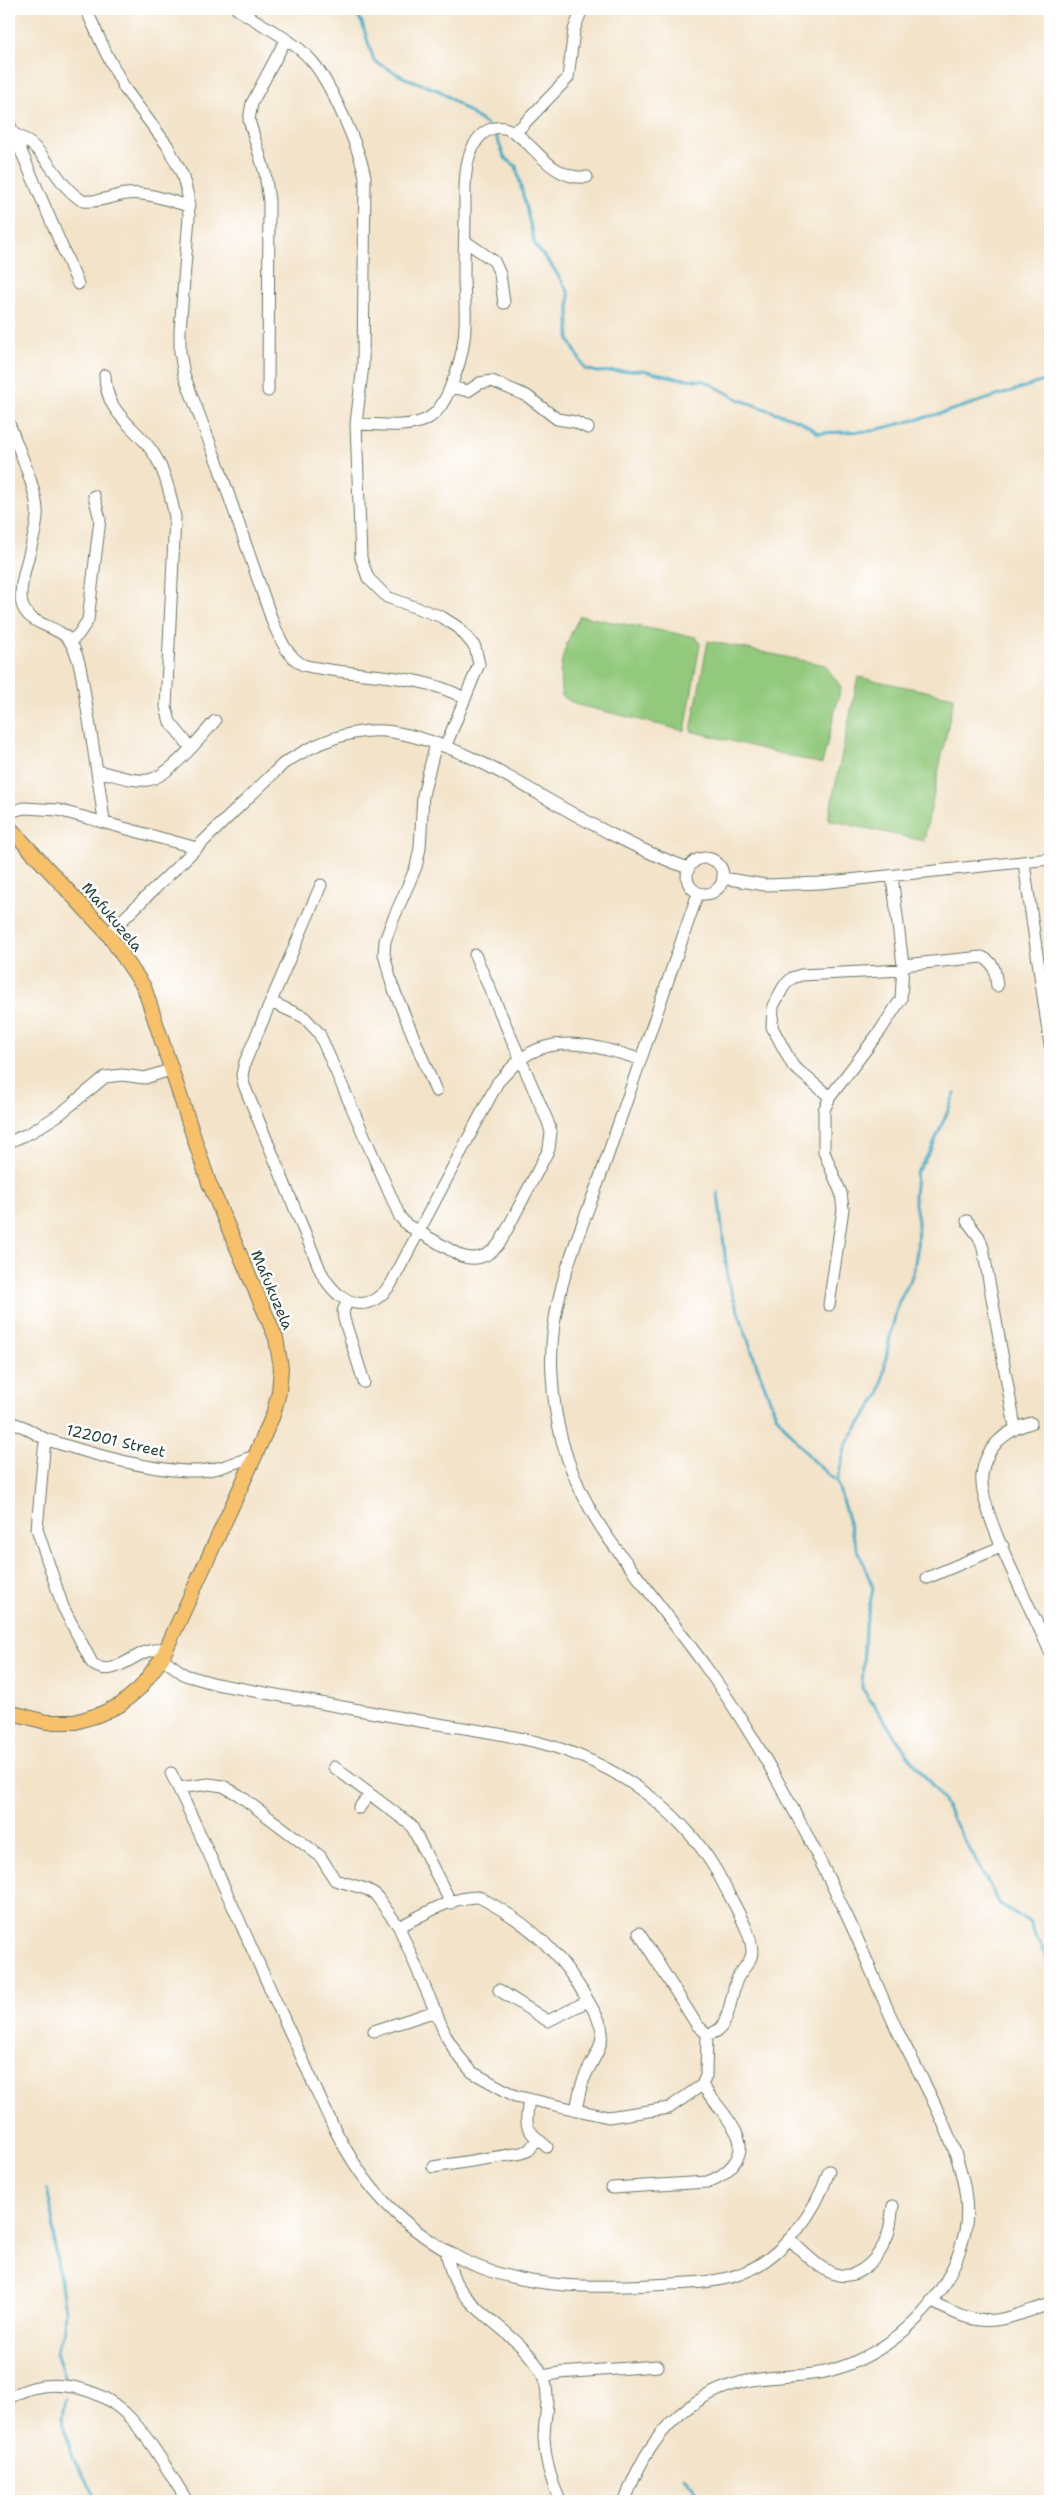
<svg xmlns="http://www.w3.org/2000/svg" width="1059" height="2510" font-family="'Shantell Sans',sans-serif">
<rect width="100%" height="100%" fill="#fff"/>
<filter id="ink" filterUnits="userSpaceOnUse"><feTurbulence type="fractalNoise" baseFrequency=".02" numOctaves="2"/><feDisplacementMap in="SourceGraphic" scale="10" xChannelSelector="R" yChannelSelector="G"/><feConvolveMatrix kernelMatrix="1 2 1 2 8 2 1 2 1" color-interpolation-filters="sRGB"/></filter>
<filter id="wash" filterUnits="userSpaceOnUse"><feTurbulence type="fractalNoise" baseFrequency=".0096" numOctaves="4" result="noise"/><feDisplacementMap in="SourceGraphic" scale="20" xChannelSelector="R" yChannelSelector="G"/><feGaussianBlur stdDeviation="1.12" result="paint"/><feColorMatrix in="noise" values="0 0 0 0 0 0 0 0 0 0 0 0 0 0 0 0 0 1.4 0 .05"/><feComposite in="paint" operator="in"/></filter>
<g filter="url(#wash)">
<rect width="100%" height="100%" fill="#f3e3c9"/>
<path fill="#92c97c" stroke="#588358" d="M580,616L696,637L700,644L685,731L574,704L562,696C556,667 566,641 580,616Z
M708,641L825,665L841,687L822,764L691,731Z
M858,677L954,697L924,841L828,820Z"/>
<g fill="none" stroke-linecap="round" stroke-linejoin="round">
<path stroke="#45abc5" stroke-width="3" d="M354,9L362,23L374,61L403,77L440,91L487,125
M494,131L505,158L516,166L535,245L554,269L569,293V340L585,369L597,372L643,370L677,378L705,381L740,400L800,421L818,433L871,431L946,412L1050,379
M718,1192L728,1282L757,1366L776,1415L813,1461L837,1482L853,1537L873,1588L865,1630L862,1688L910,1758L939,1794L1000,1904L1029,1922L1050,1965
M837,1482L846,1444L880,1394L889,1341L898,1304L913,1274L917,1251L918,1221L914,1198L916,1173L932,1148L955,1094
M47,2189L53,2217L54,2242L65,2310L64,2329L56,2353L65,2378
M65,2399L62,2418L73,2458L97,2501
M684,2476L704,2501"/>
</g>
</g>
<g filter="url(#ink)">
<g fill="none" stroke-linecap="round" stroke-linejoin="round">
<defs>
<path id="minor" d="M86,9L105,51L125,89L167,145L182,174L188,196L189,217L180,330V352L184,375L219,467L273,623C281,640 286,655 303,665C356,678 415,671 464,698
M237,9C259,24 292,39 310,59C329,79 360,149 365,177L363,365L356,424L361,558L368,578L387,597L442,617L459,628L475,647L479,664L446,745
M9,123L78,284
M513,131L521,127L568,78L574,30L582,9
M14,134C47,146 54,184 83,201C99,203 111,196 126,194C146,191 169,201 189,206
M465,241L494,261L500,274L504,303
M105,375C106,419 140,426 158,461C167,478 171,498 175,517L166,707L170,722L191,748
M451,387L468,391L480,383L492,381L527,396L557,419L575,422L588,428
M268,391L269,201L265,173L249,120L252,103L285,41
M9,423C17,446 36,487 37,510C39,536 14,586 23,607C32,628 61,624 72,645C82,663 83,687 87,708C93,745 99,783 104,821
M356,424C378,424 408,429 427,419C438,413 443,403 448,393C456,375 462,359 464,339C467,318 464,296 464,275C464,253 465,232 465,210C465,192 464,171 470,154C474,143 480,133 491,129C525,117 541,182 587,177
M70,641L78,635L88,620L100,519L94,496
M97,771C113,774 132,782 148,780C169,777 201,737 215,721
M9,812L24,808L58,810L197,848
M687 876a18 18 0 1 1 36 0a18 18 0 1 1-36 0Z
M1024,863L1050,1045
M723,878L765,885L820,883L1050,859
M321,885L245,1062L242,1075L244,1085L321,1272C338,1303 366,1318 391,1284L498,1082C505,1075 512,1066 520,1060C554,1032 602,1047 639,1059
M108,934L283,764C315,743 354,726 393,732C447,741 496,769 542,796C589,823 637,850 688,868
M903,965L982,957C996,963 995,973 997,986
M271,1002L304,1017L319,1033L400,1217L407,1225L461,1256C478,1262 491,1255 501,1241L549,1149L551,1132L548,1122L475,955
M436,1091L392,985L384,954L385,941L392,922L416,867L420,848L423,795L436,743
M830,1097L793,1066L772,1027L773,1006L784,986L792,978L801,975L903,970
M9,1142L30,1133L60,1114L105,1077L122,1075L145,1078L173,1069
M967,1221L979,1237L983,1248L1015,1427
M348,1301L343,1311L344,1319L364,1382
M829,1305L843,1209L841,1193L824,1152V1110L830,1097L880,1031L901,999L903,965L892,876
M9,1422L24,1427L45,1439
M1031,1423C1006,1430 985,1447 982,1475C978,1512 1034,1613 1050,1652
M927,1578L1003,1546
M166,1648C158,1649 150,1650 143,1653C127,1660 108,1678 92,1663L63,1607L37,1529L45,1439C85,1452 154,1472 196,1471C216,1471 236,1462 255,1456
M162,1658L185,1675L216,1684C282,1696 348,1708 414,1720C454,1727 497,1732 537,1742C616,1762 689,1813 725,1887C733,1903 757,1941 751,1957C748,1965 740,1972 737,1979C729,1998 731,2033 707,2034L697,2025L639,1933
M334,1767L411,1825L451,1903
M171,1773C215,1863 254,1956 297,2047C319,2095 339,2148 373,2189C397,2218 430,2243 463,2260C527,2291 602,2288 671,2284C693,2283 720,2282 740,2274C783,2258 816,2212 829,2171
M178,1788L209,1784L223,1786L239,1795L320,1856L335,1880L366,1889L375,1894L399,1927L446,2036L457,2054L472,2072L515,2096L608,2117L669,2108L702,2085L706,2076L707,2034
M359,1808L369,1795
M399,1927C423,1915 452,1896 479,1897C531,1924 561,1953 590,2004C595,2013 603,2024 602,2035C601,2053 587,2067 582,2084C579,2092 578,2102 576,2110
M499,1990L548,2021L588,2001
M374,2031L436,2011
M529,2099C525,2128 524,2128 547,2147
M433,2167L522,2153L529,2150L538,2139
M612,2188L707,2182C725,2176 747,2158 738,2136C730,2118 713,2101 702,2085
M789,2239C803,2251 821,2272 839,2275C861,2279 881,2255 887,2237C891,2227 891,2216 893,2206
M446,2250C448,2261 451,2273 456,2283C476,2317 523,2336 542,2374C552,2394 544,2417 544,2438C545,2460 551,2481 560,2501
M931,2301C985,2331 995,2322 1050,2304
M543,2376L559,2373L658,2366
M9,2398C48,2374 101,2386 131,2419C153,2443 170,2474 187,2501
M625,2501C645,2443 680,2398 742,2382C770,2375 801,2378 829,2371C894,2353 951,2298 965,2231C977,2171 925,2086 898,2032C880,1994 865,1954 847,1916C815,1849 781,1782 741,1719C712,1672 677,1629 644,1585C624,1559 603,1534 588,1505C566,1465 554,1420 552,1375C547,1301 579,1236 603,1169C635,1077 666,984 698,893"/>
<path id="major" d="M9,827L108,934L144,987L209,1183L276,1338L281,1368L279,1392L273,1415L255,1456L162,1658L140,1688L120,1705L98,1715L75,1722H46L9,1712"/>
</defs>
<use href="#minor" stroke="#697768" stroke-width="13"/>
<use href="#major" stroke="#697768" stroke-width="16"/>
<use href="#minor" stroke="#fff" stroke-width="11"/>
<use href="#major" stroke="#f7c06b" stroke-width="14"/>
</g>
</g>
<g text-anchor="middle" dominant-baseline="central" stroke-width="5" stroke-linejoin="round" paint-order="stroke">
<g font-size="15" fill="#1f3d34" stroke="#fff">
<text transform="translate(112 917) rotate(50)">Mafukuzela</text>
<text transform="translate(272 1290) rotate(67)">Mafukuzela</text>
<text transform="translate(116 1441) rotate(13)">122001 Street</text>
</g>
</g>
<rect width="1059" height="2510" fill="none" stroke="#fff" stroke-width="30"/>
</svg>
